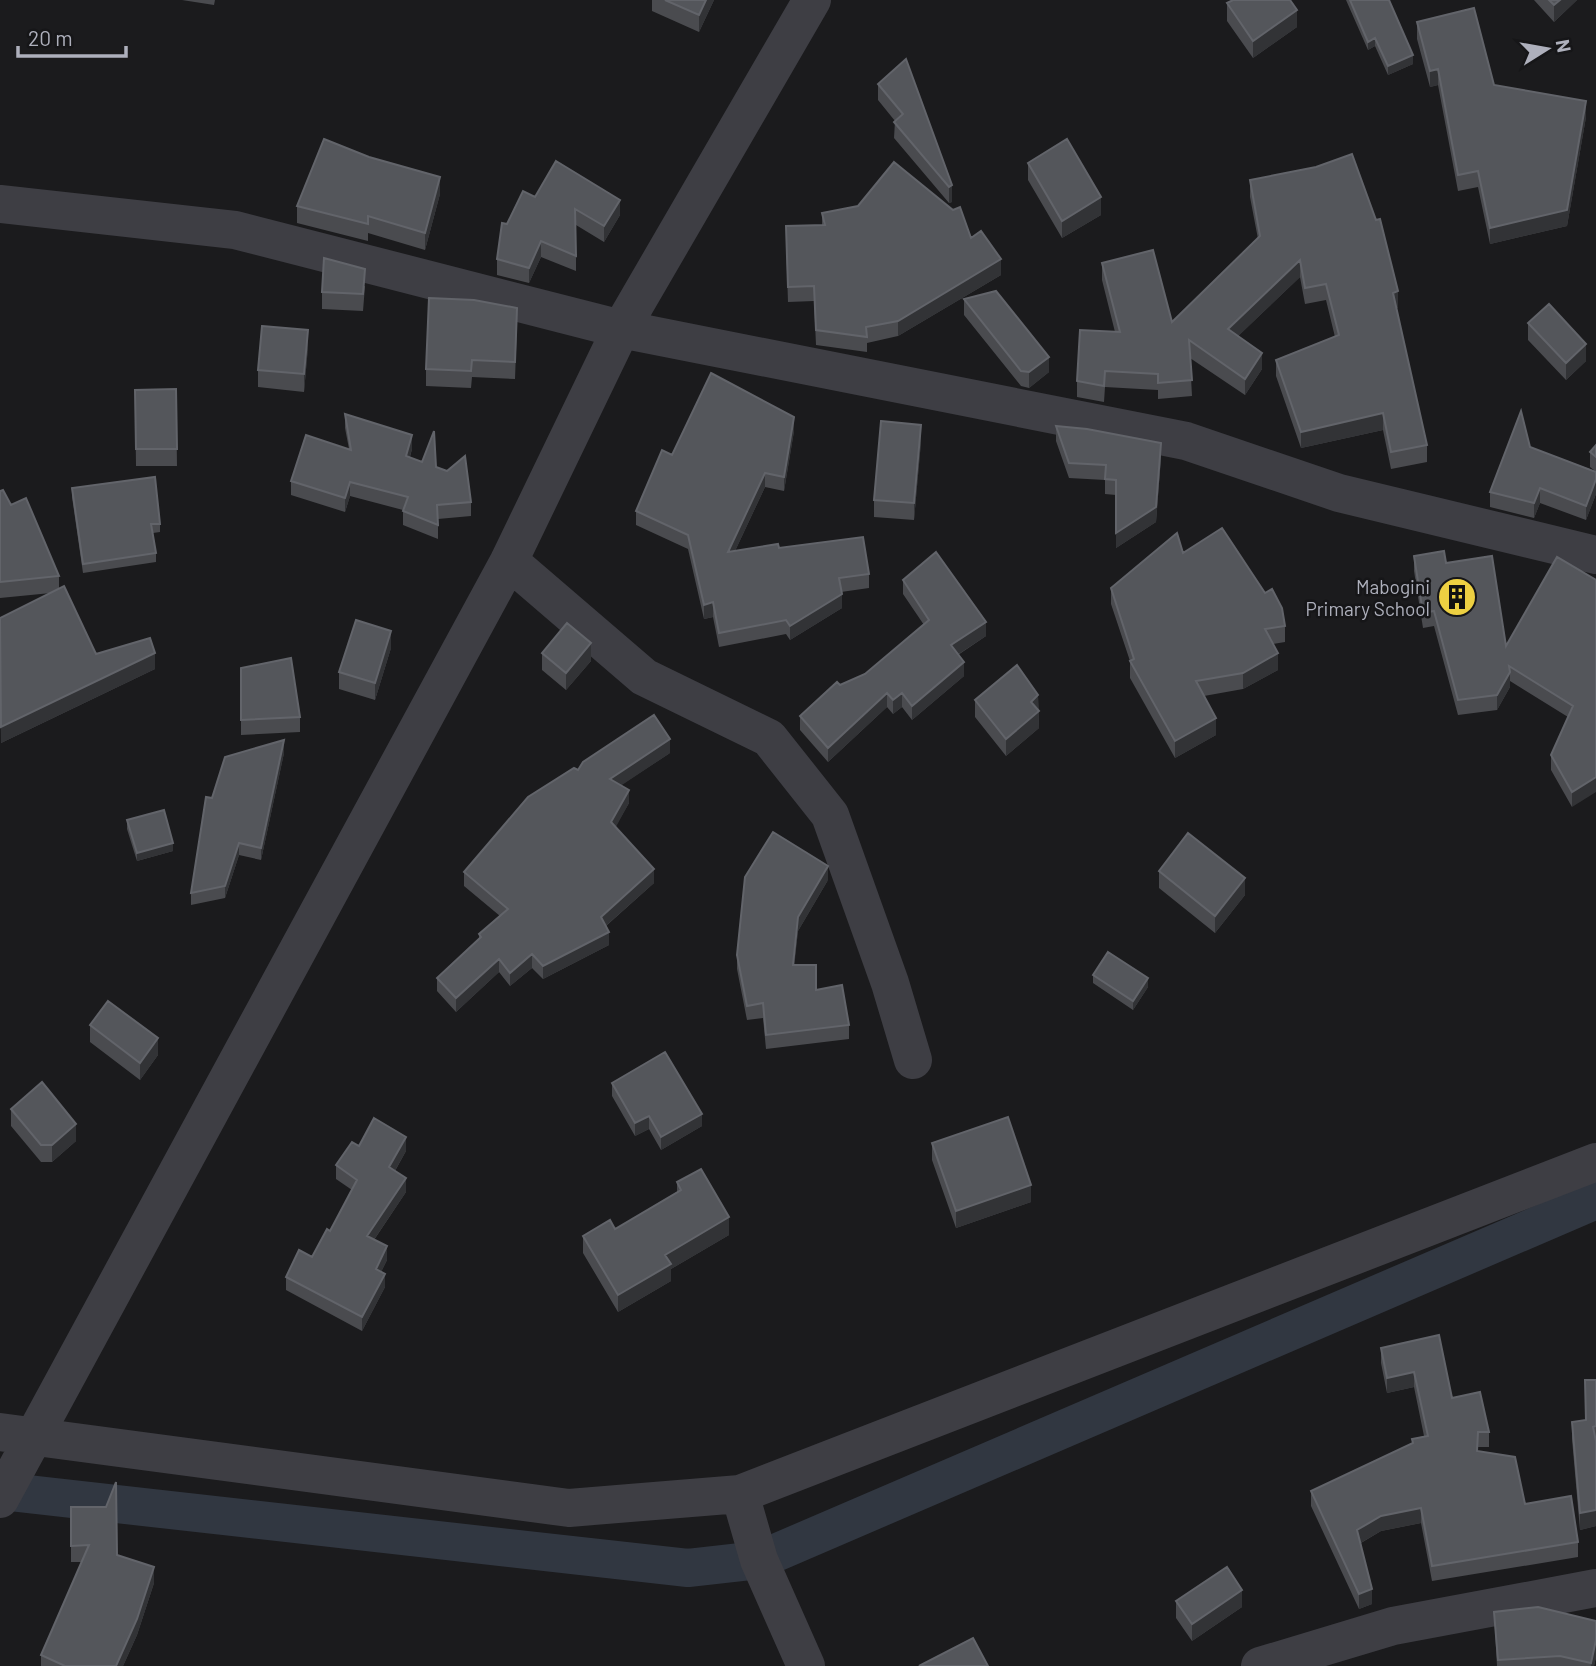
<svg xmlns="http://www.w3.org/2000/svg" width="1596" height="1666" font-family="Barlow,sans-serif">
<rect width="100%" height="100%" fill="#1b1b1d"/>
<g fill="none" stroke-linecap="round" stroke-linejoin="round">
<path stroke="#313741" stroke-width="38" d="M0,1491L688,1568L759,1560L1596,1200"/>
<path stroke="#3e3e44" stroke-width="38" d="M0,204L235,230L621,329L1186,441L1339,493L1596,555
M509,561L644,677L769,738L830,815L890,983L913,1060
M0,1432L569,1508L740,1494L1596,1162
M740,1494L759,1560L806,1666
M0,1499L509,561L621,329L812,0
M1260,1666L1393,1626L1596,1588"/>
</g>
<path fill="#4a4b4f" d="M182,0H215L214,5Z
M652,0H714L699,32L652,11Z
M1346,0H1389L1413,64L1388,75L1375,46L1368,50Z
M1534,0H1577L1554,22Z
M1227,3L1297,27L1253,58L1227,21Z
M1417,22L1494,85L1586,117L1567,226L1490,244L1478,187L1458,191L1438,85L1430,87L1417,39Z
M906,59L952,185V202L949,203L894,138L895,121L878,100V84Z
M1028,163L1101,215L1062,238L1028,180Z
M1250,180L1398,308H1396L1427,445V462L1391,469L1383,430L1301,448L1276,376V360L1335,337L1326,300L1305,304L1300,277L1238,336L1262,369L1245,395L1190,358L1192,396L1158,399V390L1105,387L1104,402L1077,397V381L1115,332L1102,280V263L1172,322L1258,239L1250,197Z
M440,194L425,250L368,233V241L297,223V206Z
M535,197L620,215L604,242L576,225V271L541,257L529,283L497,275V259Z
M822,213L971,238L1001,275L898,336L867,343V352L816,345L814,301L788,302L786,242L822,225Z
M365,286L363,311L322,309V292Z
M964,299L1049,372L1029,388L1021,386L964,315Z
M1528,323L1586,361L1566,380L1528,340Z
M517,325L515,379L472,377L471,388L426,386V369Z
M308,347L304,392L258,387V370Z
M176,389L177,466H136L135,390Z
M345,414L412,449L410,457L436,467L471,502V516L438,519V539L403,525V510L350,496L345,512L291,495V481L349,449L345,428Z
M1056,426L1161,458L1156,522L1116,548V495L1105,494V480L1069,478L1056,441Z
M794,431L784,491L765,487L735,551L779,548L869,574V588L841,592L842,608L790,640L786,634L719,647L713,617L704,619L688,549L636,525V511L672,455Z
M921,442L914,520L874,517V500Z
M1596,445V494L1586,520L1540,503L1534,518L1490,507V492L1530,447L1595,471L1590,467V452Z
M72,488L160,524V532L153,533L156,553V562L83,573L72,497Z
M0,491L59,576V589L96,654L155,669L1,743L0,618L51,593L0,598Z
M1183,553L1285,626V642L1273,644L1278,670L1243,689L1204,696L1216,735L1175,758L1130,678V661L1111,604V588Z
M1414,556L1446,563L1506,646L1596,580L1572,807L1551,770V755L1568,717L1510,681V687L1497,710L1458,715L1434,626L1423,628L1414,571Z
M903,580L986,636L958,655L964,676L912,720L902,707L893,714L887,707L828,762L800,730V716L840,685L865,674L924,625L903,594Z
M391,648L375,700L339,689V672Z
M542,653L591,661L566,690L542,670Z
M241,668L300,717V732L241,735Z
M1038,695L1039,728L1006,756L975,717V700Z
M284,753L261,860L239,855L225,898L191,905V893L212,798Z
M670,753L621,785L629,803L615,827L654,883L606,926L609,945L543,979L532,968L510,986L499,972L456,1012L437,991V978L479,939V934L500,916L464,886V872L578,770Z
M127,820L173,851L137,861L127,829Z
M1159,871L1245,895L1215,933L1159,888Z
M828,880L798,931L794,965L849,1025V1039L766,1049L763,1018L747,1020L737,969V955Z
M1093,975L1148,987L1133,1010L1093,983Z
M90,1025L158,1055L140,1080L90,1042Z
M612,1083L702,1126L661,1150L649,1129L635,1136L612,1096Z
M11,1109L76,1141L52,1162H41L11,1126Z
M932,1143L1031,1202L956,1228L932,1160Z
M359,1146L406,1151L395,1171L406,1192L374,1240L387,1260L381,1272L385,1287L362,1331L286,1290V1277L312,1257L330,1231L352,1190L336,1179V1165Z
M677,1182L729,1235L671,1269V1281L618,1312L583,1253V1236L615,1229L677,1192Z
M1381,1348L1452,1398L1489,1432V1447H1478V1451L1525,1504L1578,1542V1557L1432,1581L1421,1523L1381,1531L1361,1543L1372,1604L1359,1609L1311,1506V1491L1412,1443V1439L1424,1436L1414,1387L1387,1393L1381,1363Z
M1585,1380H1596V1526L1580,1530L1572,1439V1422L1586,1420Z
M71,1507L117,1555L154,1583L137,1635L123,1666H41V1655L82,1562H71Z
M1176,1601L1242,1607L1192,1641L1176,1618Z
M1494,1612L1596,1621V1657L1594,1666H1497Z"/>
<path fill="#323336" d="M706,0H714L699,32V15Z
M1560,0H1577L1554,22V5Z
M1297,10V27L1253,58V41Z
M1375,38V46L1368,50V42Z
M1413,55V64L1388,75V66Z
M1438,69V85L1430,87V71Z
M1586,101V117L1567,226L1490,244V228Z
M440,177V194L425,250V233Z
M952,185V202L949,203V187Z
M1101,197V215L1062,238V221Z
M620,200V215L604,242V226Z
M541,241V257L529,283V268Z
M1001,259V275L898,336V321Z
M1300,260V277L1228,346V329Z
M1398,291V308L1393,309V293Z
M308,330V347L304,392V374Z
M1586,344V361L1566,380V363Z
M1262,353V369L1245,395V379Z
M1049,357V372L1029,388V372Z
M1383,413V430L1301,448V432Z
M794,417V431L784,491V477Z
M921,425V442L914,520V503Z
M412,435V449L406,469V456Z
M1161,443V458L1156,522L1116,548V533Z
M765,473V487L728,566V552Z
M1596,479V494L1586,520V506Z
M350,482V496L345,512V498Z
M1540,488V503L1534,518V503Z
M842,594V608L790,640V626Z
M713,602V617L704,619V605Z
M986,622V636L951,659V645Z
M391,631V648L375,700V683Z
M591,643V661L566,690V673Z
M155,653V669L1,743V727Z
M1278,653V670L1243,689V673Z
M964,662V676L912,720V706Z
M1510,672V687L1497,710V695Z
M887,693V707L828,762V748Z
M902,693V707L893,714V700Z
M1038,695L1039,728L1006,756V739L1031,702Z
M1216,718V735L1175,758V741Z
M670,739V753L610,793V779Z
M284,740V753L261,860V848Z
M1596,777V792L1572,807V792Z
M629,790V803L611,836V822Z
M173,843V851L137,861V853Z
M239,843V855L225,898V886Z
M828,866V880L798,931L793,979V965L798,917Z
M654,869V883L601,930V917Z
M1245,878V895L1215,933V916Z
M609,932V945L543,979V966Z
M532,954V968L510,986V973Z
M499,959V972L456,1012V998Z
M1148,978V987L1133,1010V1001Z
M158,1038V1055L140,1080V1063Z
M702,1114V1126L661,1150V1137Z
M649,1116V1129L635,1136V1123Z
M76,1124V1141L52,1162V1145Z
M406,1137V1151L389,1181V1167Z
M406,1178V1192L367,1250V1236Z
M1031,1185V1202L956,1228V1211Z
M729,1217V1235L671,1269V1281L618,1312V1295L665,1255Z
M387,1246V1260L376,1282V1269Z
M385,1274V1287L362,1331V1317Z
M1414,1372V1387L1387,1393V1378Z
M1421,1508V1523L1381,1531L1357,1545V1530L1381,1516Z
M1596,1510V1526L1580,1530V1513Z
M154,1567V1583L137,1635L123,1666H116Z
M1372,1589V1604L1359,1609V1594Z
M1242,1590V1607L1192,1641V1624Z
M1596,1640V1657L1594,1666H1591Z"/>
<path fill="#54565b" stroke="#62646a" stroke-width="2" d="M665,0H706L699,15Z
M1233,0H1290L1297,10L1253,41L1227,3Z
M1350,0H1389L1413,55L1388,66L1375,38L1368,42Z
M1549,0H1560L1554,5Z
M1474,8L1494,85L1586,101L1567,210L1490,228L1478,171L1458,175L1438,69L1430,71L1417,22Z
M906,59L952,185L949,187L894,122L903,114L878,84Z
M324,139L369,157L440,177L425,233L368,216V224L297,206Z
M1067,139L1101,197L1062,221L1028,163Z
M1352,154L1376,220L1380,219L1398,291L1393,293L1427,445L1391,452L1383,413L1301,432L1276,360L1339,335L1326,284L1305,288L1300,260L1228,329L1262,353L1245,379L1189,340L1192,380L1158,383V374L1105,371L1104,386L1077,381L1080,330L1120,332L1102,263L1153,250L1172,322L1260,236L1250,180L1316,167Z
M556,161L620,200L604,226L575,209L576,256L541,241L529,268L497,259L502,223L507,224L523,191L535,197Z
M894,162L953,210L960,207L971,238L981,231L1001,259L898,321L866,327L867,337L816,330L814,286L788,287L786,226L825,225L822,213L858,206Z
M324,258L365,269L363,294L322,292Z
M996,291L1049,357L1029,372L1021,371L964,299Z
M429,298L474,300L517,308L515,362L472,360L471,371L426,369Z
M1549,304L1586,344L1566,363L1528,323Z
M262,326L308,330L304,374L258,370Z
M711,373L794,417L784,477L765,473L728,552L778,544L779,548L863,537L869,574L839,578L842,594L790,626L786,620L719,633L713,602L704,605L688,535L636,511L662,450L672,455Z
M176,389L177,449H136L135,390Z
M1521,411L1530,447L1596,472V479L1586,506L1540,488L1534,503L1490,492Z
M345,414L412,435L406,456L422,462L434,431L436,467L447,471L465,456L471,502L437,505L438,525L403,511L408,497L350,482L345,498L291,481L306,435L351,450Z
M881,421L921,425L914,503L874,500Z
M1056,426L1087,429L1161,443L1156,507L1116,533V480L1105,479L1106,465L1069,463Z
M1596,445V457L1590,452Z
M155,477L160,524H151L156,553L83,564L72,488Z
M3,490L11,505L26,498L59,576L0,582V491Z
M1222,528L1265,593L1272,589L1282,608L1285,626L1265,629L1278,653L1243,673L1196,681L1216,718L1175,741L1130,661L1134,659L1111,588L1177,533L1183,553Z
M1444,551L1446,563L1492,556L1506,646L1557,557L1596,580V777L1572,792L1551,755L1573,706L1509,666L1510,672L1497,695L1458,700L1434,611L1423,613L1414,556Z
M936,552L986,622L951,645L964,662L912,706L902,693L893,700L887,693L828,748L800,716L837,682L840,685L865,674L929,620L903,580Z
M64,586L96,654L150,638L155,653L1,727L0,618Z
M356,620L391,631L375,683L339,672Z
M567,623L591,643L566,673L542,653Z
M291,658L300,717L241,720V668Z
M1017,665L1038,695L1031,702L1039,711L1006,739L975,700Z
M654,715L670,739L610,779L629,790L611,822L654,869L601,917L609,932L543,966L532,954L510,973L499,959L456,998L437,978L481,937L479,934L508,909L464,872L528,797L574,768L578,770L583,762Z
M284,740L261,848L239,843L225,886L191,893L206,797L212,798L225,757Z
M164,810L173,843L137,853L127,820Z
M773,832L828,866L798,917L793,965H816V990L842,985L849,1025L766,1035L763,1003L747,1006L737,955L745,877Z
M1188,833L1245,878L1215,916L1159,871Z
M1108,952L1148,978L1133,1001L1093,975Z
M108,1001L158,1038L140,1063L90,1025Z
M665,1052L702,1114L661,1137L649,1116L635,1123L612,1083Z
M42,1082L76,1124L52,1145H41L11,1109Z
M1008,1117L1031,1185L956,1211L932,1143Z
M374,1118L406,1137L389,1167L406,1178L367,1236L387,1246L376,1269L385,1274L362,1317L286,1277L299,1250L312,1257L327,1229L330,1231L357,1180L336,1165L352,1142L359,1146Z
M701,1169L729,1217L665,1255L671,1264L618,1295L583,1236L610,1220L615,1229L681,1190L677,1182Z
M1439,1335L1452,1398L1480,1392L1489,1432H1478L1477,1451L1515,1457L1525,1504L1571,1496L1578,1542L1432,1566L1421,1508L1381,1516L1357,1530L1372,1589L1359,1594L1311,1491L1413,1443L1412,1439L1428,1436L1414,1372L1387,1378L1381,1348Z
M1585,1380H1596V1426L1593,1427L1596,1441V1510L1580,1513L1572,1422L1586,1420Z
M116,1482L117,1555L154,1567L137,1619L116,1666H65L41,1655L89,1545L71,1546V1507H106Z
M1227,1567L1242,1590L1192,1624L1176,1601Z
M1538,1607L1596,1621V1640L1591,1663L1560,1656L1498,1660L1494,1612Z
M973,1638L988,1666H919Z"/>
<defs>
<symbol id="building-disc" viewBox="-11 -11 22 22"><circle r="9.5" fill="#edd042" stroke="#161618"/><path d="M-4-6H4V6H1V3H-1V6H-4ZM-2.5-4.3h1.7v1.8h-1.7ZM.8-4.3h1.7v1.8H.8ZM-2.5-1h1.7V.8h-1.7ZM.8-1h1.7V.8H.8Z" fill="#111"/></symbol>
</defs>
<g fill-rule="evenodd">
<use href="#building-disc" x="1435" y="575" width="44" height="44"/>
</g>
<g text-anchor="middle" dominant-baseline="central" stroke-width="5" stroke-linejoin="round" paint-order="stroke">
<g font-size="19" fill="#aeb0bc" stroke="#161618" text-anchor="end">
<text x="1430" y="586">Mabogini<tspan x="1430" dy="22">Primary School</tspan></text>
</g>
</g>
<g transform="translate(1547 49) rotate(79)" stroke="#161618" stroke-width="5" paint-order="stroke">
<path d="M0-5L12 26L0 18L-12 26Z" fill="#aeb0bc"/>
<text y="-10" font-size="19" font-weight="bold" text-anchor="middle" fill="#aeb0bc">N</text>
</g>
<path d="M18 46v10h108v-10" fill="none" stroke="#aeb0bc" stroke-width="3.5"/>
<text x="28" y="46" font-size="21" fill="#aeb0bc" stroke="#161618" stroke-width="5" paint-order="stroke">20 m</text>
</svg>
